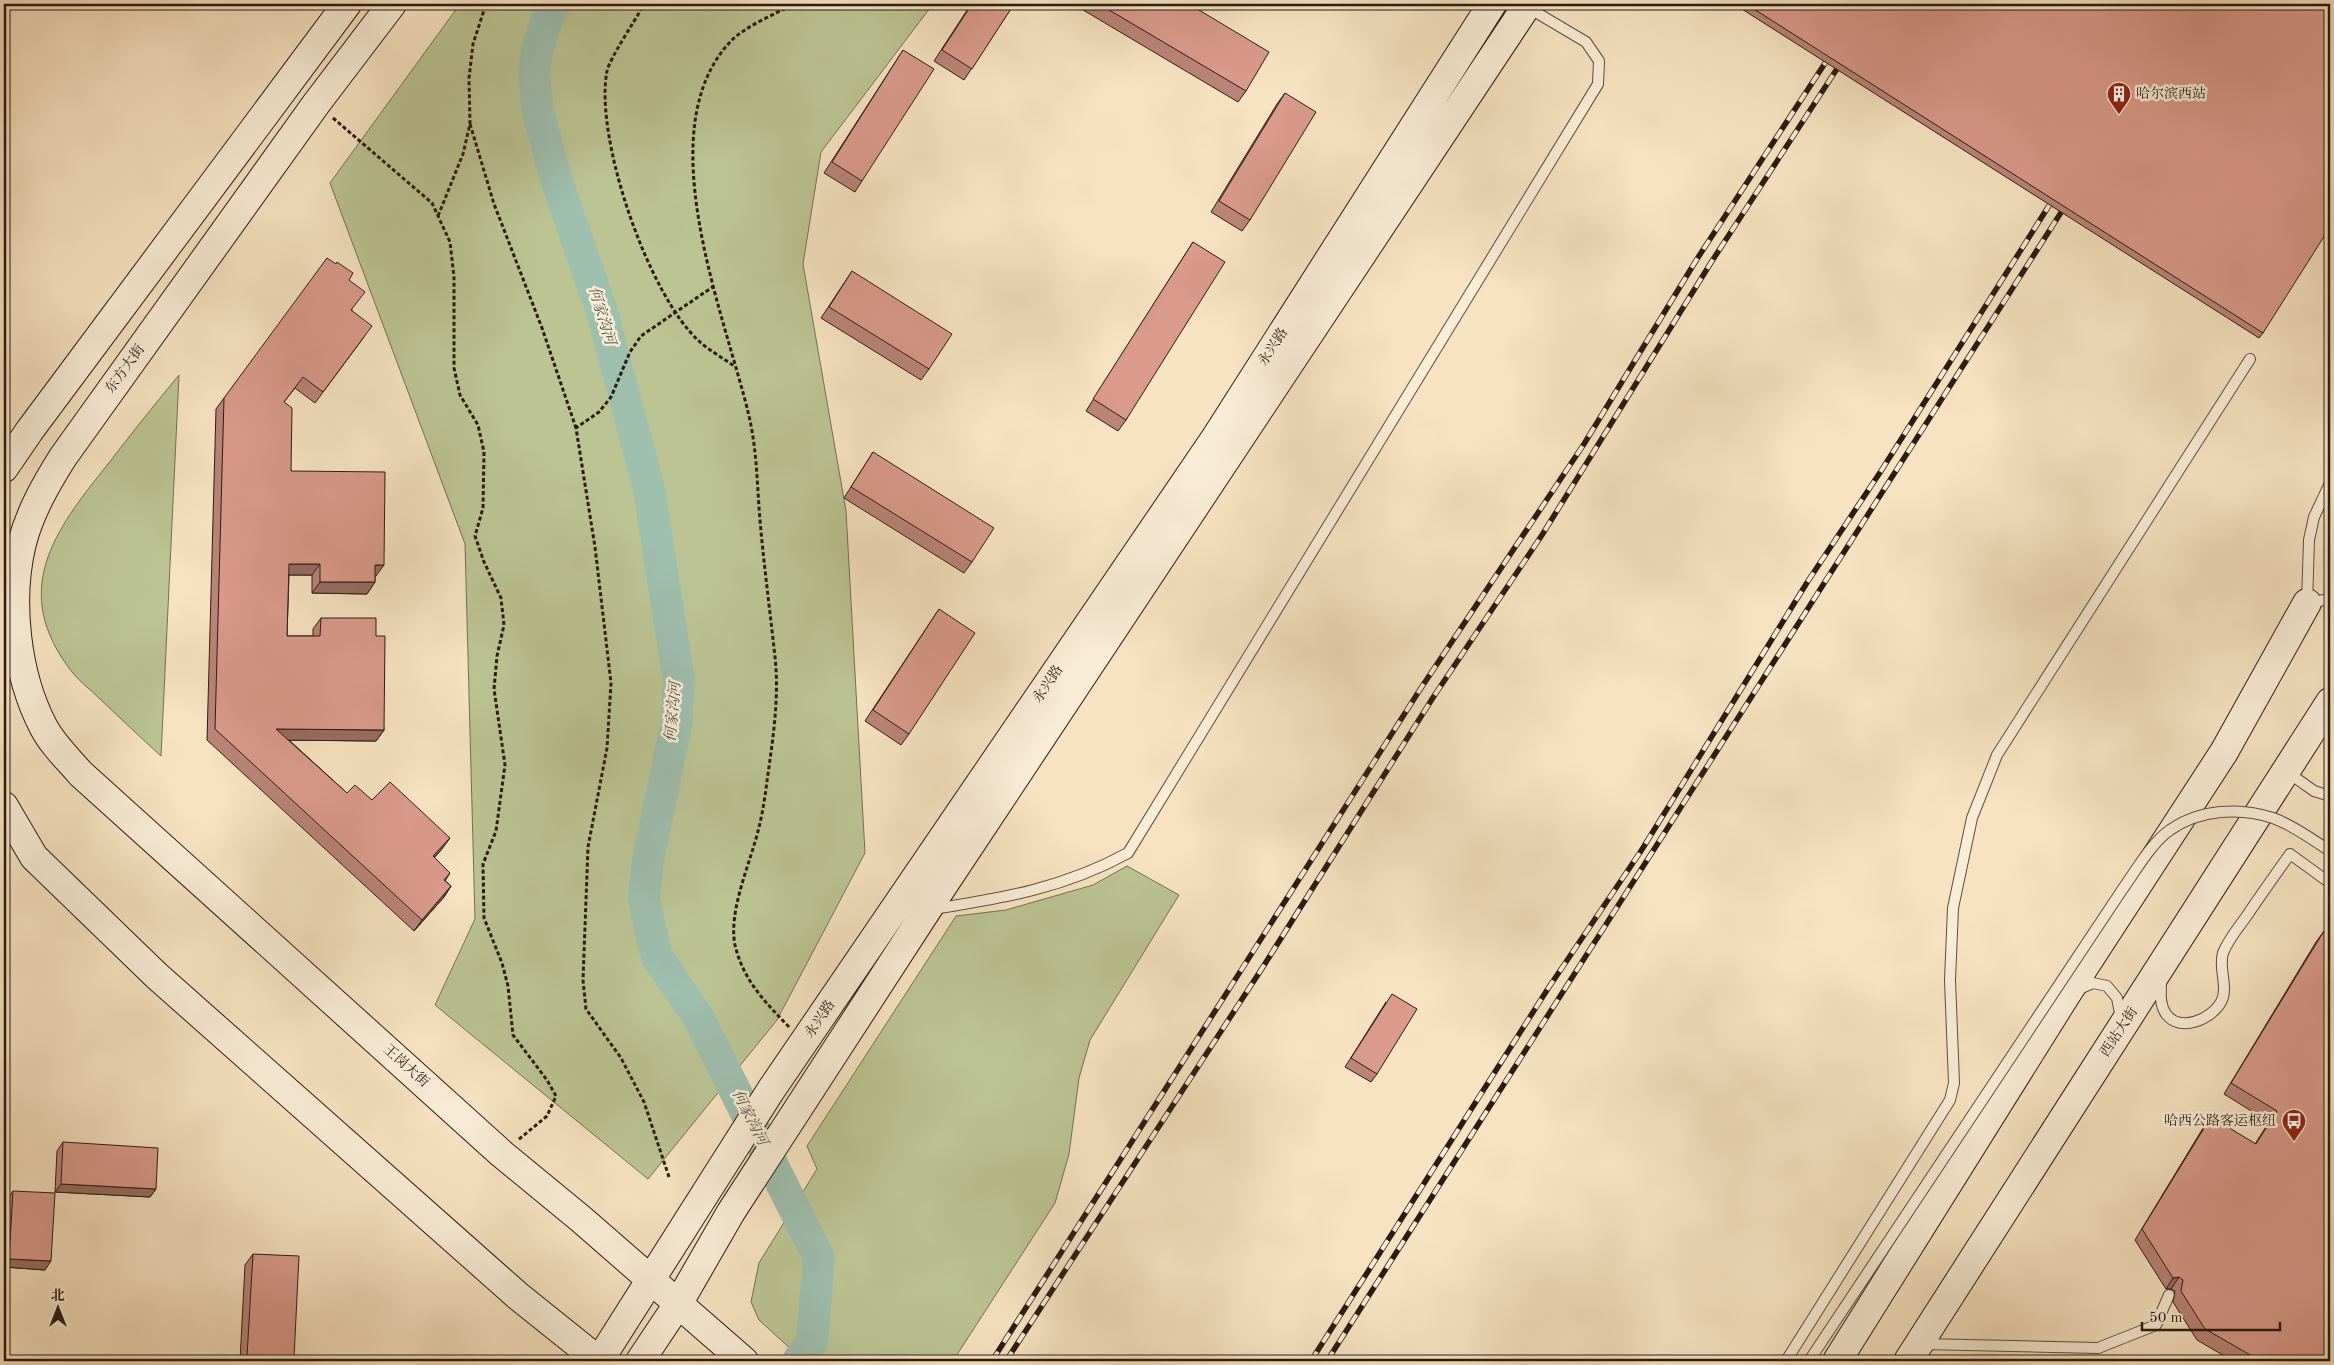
<svg xmlns="http://www.w3.org/2000/svg" width="2334" height="1365" font-family="'Old Standard TT','Noto Serif SC',serif">
<rect width="100%" height="100%" fill="#f7e3c2"/>
<filter id="stains"><feTurbulence type="fractalNoise" baseFrequency=".004" numOctaves="4"/><feColorMatrix values="0 0 0 0 .2 0 0 0 0 .09 0 0 0 0 .02 0 0 0 .5 -.17"/></filter>
<radialGradient id="worn" r=".72"><stop offset=".6" stop-color="#630" stop-opacity="0"/><stop offset="1" stop-color="#630" stop-opacity=".3"/></radialGradient>
<path fill="#bcc494" stroke="#737054" d="M460,4H933L821,152L803,264L846,511L865,853L777,1020L648,1179L435,1005L475,919L465,544L330,183Z
M179,375L161,756C140,737 120,718 100,699C91,690 80,682 72,672C9,591 54,531 108,464C131,434 155,404 179,375Z
M1127,866L1179,895L1090,1040L1079,1078L1069,1154L1055,1203L953,1361H804L759,1320L751,1302L759,1263L817,1169L807,1146L956,916L1006,910L1093,885Z"/>
<g fill="none" stroke-linecap="round" stroke-linejoin="round">
<path stroke="#9ebeae" stroke-width="32" d="M554,4L544,27L537,51L534,76L538,112L556,179L602,312L649,489L679,682L676,726L648,860L644,897L650,928L657,957L698,1017L819,1258L812,1342L798,1361"/>
<defs>
<path id="service" d="M2330,483L2314,517L2309,540L2307,603L2330,599
M2286,771L2314,791L2330,796
M933,909C1004,898 1064,888 1128,853L1598,84L1599,61L1586,42L1527,7
M2161,980C2161,992 2159,1004 2166,1014C2180,1033 2212,1019 2221,1002C2229,988 2218,968 2223,953C2228,940 2238,928 2246,917C2260,896 2275,875 2290,854L2330,883
M2077,990L2093,983L2107,986L2117,998L2121,1018
M1922,1344L2098,1348L2156,1325L2169,1295
M1786,1361L1950,1100L1954,1083L1950,980L1953,908L1972,818L1997,755L2250,359"/>
<path id="secondary" d="M392,4L316,104L63,457C46,484 30,512 22,543C8,600 16,674 43,726C52,744 68,759 81,774L502,1154L581,1219L744,1361
M4,468L30,430L347,4
M4,806L34,857L157,976L518,1296L599,1361
M599,1361L771,1090L1214,440L1492,4
M640,1361L678,1304L731,1212L927,910L1528,4
M1837,1361L2066,995L2224,752L2307,603
M1908,1361L2330,702"/>
</defs>
<use href="#service" stroke="#5d4d40" stroke-width="12"/>
<use href="#secondary" stroke="#2a1b14" stroke-width="30"/>
<path stroke="#2a1b14" stroke-width="3" stroke-dasharray="4 2.5" stroke-linecap="butt" d="M648,4L642,8C634,22 610,58 607,71C594,138 649,297 700,342C710,351 723,358 734,366
M333,118L432,203L450,242L454,277V368L460,395L478,425L484,452L483,508L475,536L484,562L501,598L504,625L497,656L494,689L505,765L496,831L483,864L484,918L502,963L508,986L513,1035L547,1080L556,1096L547,1116L518,1140
M470,124L494,204L542,328L576,428
M438,216L463,154L470,124L469,78L473,44L486,4
M789,1027C765,1002 743,980 735,945C728,910 751,862 759,827C764,808 766,787 769,767C774,731 779,694 775,657C770,611 764,566 760,520C757,485 757,450 749,416C725,314 646,128 732,40C746,26 775,14 794,4
M669,1177L644,1102L621,1058L586,1009L583,980L588,847L607,748L611,683L595,547L576,428L599,412L611,397L630,352L641,336L714,286"/>
<use href="#service" stroke="#faedd7" stroke-width="10"/>
<use href="#secondary" stroke="#faedd7" stroke-width="28"/>
<defs>
<path id="rail" d="M992,1361L1421,688L1584,444L1697,259L1833,51
M1006,1361L1261,970L1434,696L1542,535L1712,261L1844,58
M1311,1361L1549,987L1641,851L1808,581L1881,471L2057,193
M1327,1361L2069,200"/>
</defs>
<use href="#rail" stroke="#2a1b14" stroke-width="5.5"/>
<use href="#rail" stroke="#faedd7" stroke-width="4" stroke-dasharray="11" stroke-linecap="butt"/>
<defs>
<path id="service-bridge" d="M1809,1361L2122,890C2135,872 2152,842 2170,830C2200,809 2240,807 2273,818C2293,825 2313,840 2330,851"/>
</defs>
<use href="#service-bridge" stroke="#5d4d40" stroke-width="12" stroke-linecap="butt"/>
<use href="#service-bridge" stroke="#faedd7" stroke-width="10"/>
</g>
<path fill="#bb8478" stroke="#2a1b14" d="M971,4H1014L964,80L934,61Z
M1073,4H1189L1246,91L1238,102Z
M1734,4H2330L2263,333L2259,338Z
M903,50L862,181L855,192L824,173Z
M1285,93L1250,220L1242,231L1211,212L1277,104Z
M1193,242L1126,420L1118,431L1086,411Z
M852,271L929,369L921,380L821,318Z
M349,280L352,311L364,337L315,403L295,388L284,402L291,471L376,576H375V582L367,594L312,593V575H289L287,636H313V629L321,618L376,636L384,730L376,741L289,740L347,793L372,800L442,849L434,858L450,873L445,881L451,886L444,897L414,931L207,740L216,409L224,398Z
M873,452L972,562L964,573L844,498Z
M939,609L909,734L901,745L865,721Z
M2324,931L2330,1361H2233L2197,1340L2173,1302L2175,1291L2171,1289H2166L2135,1240L2203,1128L2211,1117L2255,1144L2269,1122L2224,1094L2316,942Z
M1386,1002L1377,1074L1371,1082L1345,1067Z
M63,1142L156,1189L150,1197L55,1192L57,1151Z
M13,1191L45,1270L4,1267L8,1199Z
M253,1254L294,1358L292,1361H240L245,1265Z"/>
<path fill="#996c62" stroke="#2a1b14" d="M289,564H320L312,575H281Z
M375,565H384L376,576H367Z
M320,582H375L367,594L312,593Z
M276,729L384,730L376,741L269,740Z
M450,838L442,849L425,867L433,856Z
M451,886L444,897L414,931L422,920Z
M61,1184L156,1189L150,1197L55,1192Z
M9,1259L51,1261L45,1270L4,1267Z
M2179,1277L2171,1289H2166L2173,1278Z
M247,1356L294,1358L292,1361H244Z"/>
<path fill="#da9a8c" stroke="#2a1b14" d="M972,4H1014L972,69L942,50Z
M1099,4H1189L1269,52L1246,91Z
M1746,4H2330V227L2263,333Z
M903,50L934,69L862,181L832,162Z
M1285,93L1316,112L1250,220L1219,201Z
M1193,242L1225,262L1126,420L1093,399Z
M327,258L336,264L337,262L353,273L349,280L365,292L351,310L372,326L323,392L303,377L284,402L292,408L291,471L385,472L384,565H375V582H320V564H289L287,636H320L321,618H376V636H385L384,730L276,729L347,793L355,785L372,800L390,782L450,838L433,856L450,873L444,880L451,886L422,920L215,729L224,398Z
M852,271L952,334L929,369L829,307Z
M873,452L994,528L972,562L851,487Z
M939,609L975,633L909,734L873,710Z
M2324,931L2330,935V1361H2262L2259,1360L2205,1329L2181,1291L2183,1280L2179,1277L2173,1278L2142,1229L2211,1117L2256,1144L2277,1111L2231,1083Z
M1392,994L1417,1009L1377,1074L1351,1058Z
M63,1142L158,1148L156,1189L61,1184Z
M13,1191L55,1193L51,1261L9,1259Z
M253,1254L299,1256L294,1358L247,1356Z"/>
<defs>
<symbol id="building-pin" viewBox="-11 -11 22 30"><path d="M0 17L-7.5 6A9.5 9.5 0 1 1 7.5 6Z" fill="#8f2418" stroke="#faedd7"/><path d="M-4-6H4V6H1V3H-1V6H-4ZM-2.5-4.3h1.7v1.8h-1.7ZM.8-4.3h1.7v1.8H.8ZM-2.5-1h1.7V.8h-1.7ZM.8-1h1.7V.8H.8Z" fill="#fff"/></symbol>
<symbol id="bus-pin" viewBox="-11 -11 22 30"><path d="M0 17L-7.5 6A9.5 9.5 0 1 1 7.5 6Z" fill="#8f2418" stroke="#faedd7"/><path d="M-5-6H5V4H4V6H2V4H-2V6H-4V4H-5ZM-3.5-4V0h7V-4ZM-3.5 1.2v1.5H-2V1.2ZM2 1.2v1.5H3.5V1.2Z" fill="#fff"/></symbol>
</defs>
<g fill-rule="evenodd">
<use href="#building-pin" x="2105" y="80" width="28" height="38"/>
<use href="#bus-pin" x="2280" y="1107" width="28" height="38"/>
</g>
<g text-anchor="middle" dominant-baseline="central" stroke-width="5" stroke-linejoin="round" paint-order="stroke">
<g font-size="14" fill="#2a1b14" stroke="#faedd7" text-anchor="start">
<text x="2136" y="94">哈尔滨西站</text>
<text x="2276" y="1121" text-anchor="end">哈西公路客运枢纽</text>
</g>
<g font-size="14" fill="#2a1b14" stroke="#faedd7">
<text transform="translate(1273 347) rotate(-57)">永兴路</text>
<text transform="translate(125 369) rotate(-54)">东方大街</text>
<text transform="translate(1048 684) rotate(-56)">永兴路</text>
<text transform="translate(820 1019) rotate(-56)">永兴路</text>
<text transform="translate(2119 1032) rotate(-57)">西站大街</text>
<text transform="translate(406 1066) rotate(42)">王岗大街</text>
</g>
<g font-size="15" font-style="italic" fill="#53544a" stroke="#faedd7">
<text transform="translate(601 316) rotate(73)">何家沟河</text>
<text transform="translate(674 712) rotate(-85)">何家沟河</text>
<text transform="translate(749 1118) rotate(63)">何家沟河</text>
</g>
</g>
<rect width="2334" height="1365" fill="none" stroke="#f7e3c2" stroke-width="20"/>
<rect x="5" y="5" width="2324" height="1355" fill="none" stroke="#2a1b14" stroke-width="2.5"/>
<rect x="10" y="10" width="2314" height="1345" fill="none" stroke="#2a1b14"/>
<g transform="translate(58 1308)" stroke="#faedd7" stroke-width="4" paint-order="stroke">
<path d="M0-4L9 19L0 12L-9 19Z" fill="#2a1b14"/>
<text y="-8" font-size="14" font-weight="bold" text-anchor="middle" fill="#2a1b14">北</text>
</g>
<path d="M2142 1322v8h138v-8" fill="none" stroke="#2a1b14" stroke-width="2.5"/>
<text x="2149" y="1322" font-size="15" fill="#2a1b14" stroke="#faedd7" stroke-width="4" paint-order="stroke">50 m</text>
<rect width="100%" height="100%" filter="url(#stains)"/>
<rect width="100%" height="100%" fill="url(#worn)"/>
</svg>
